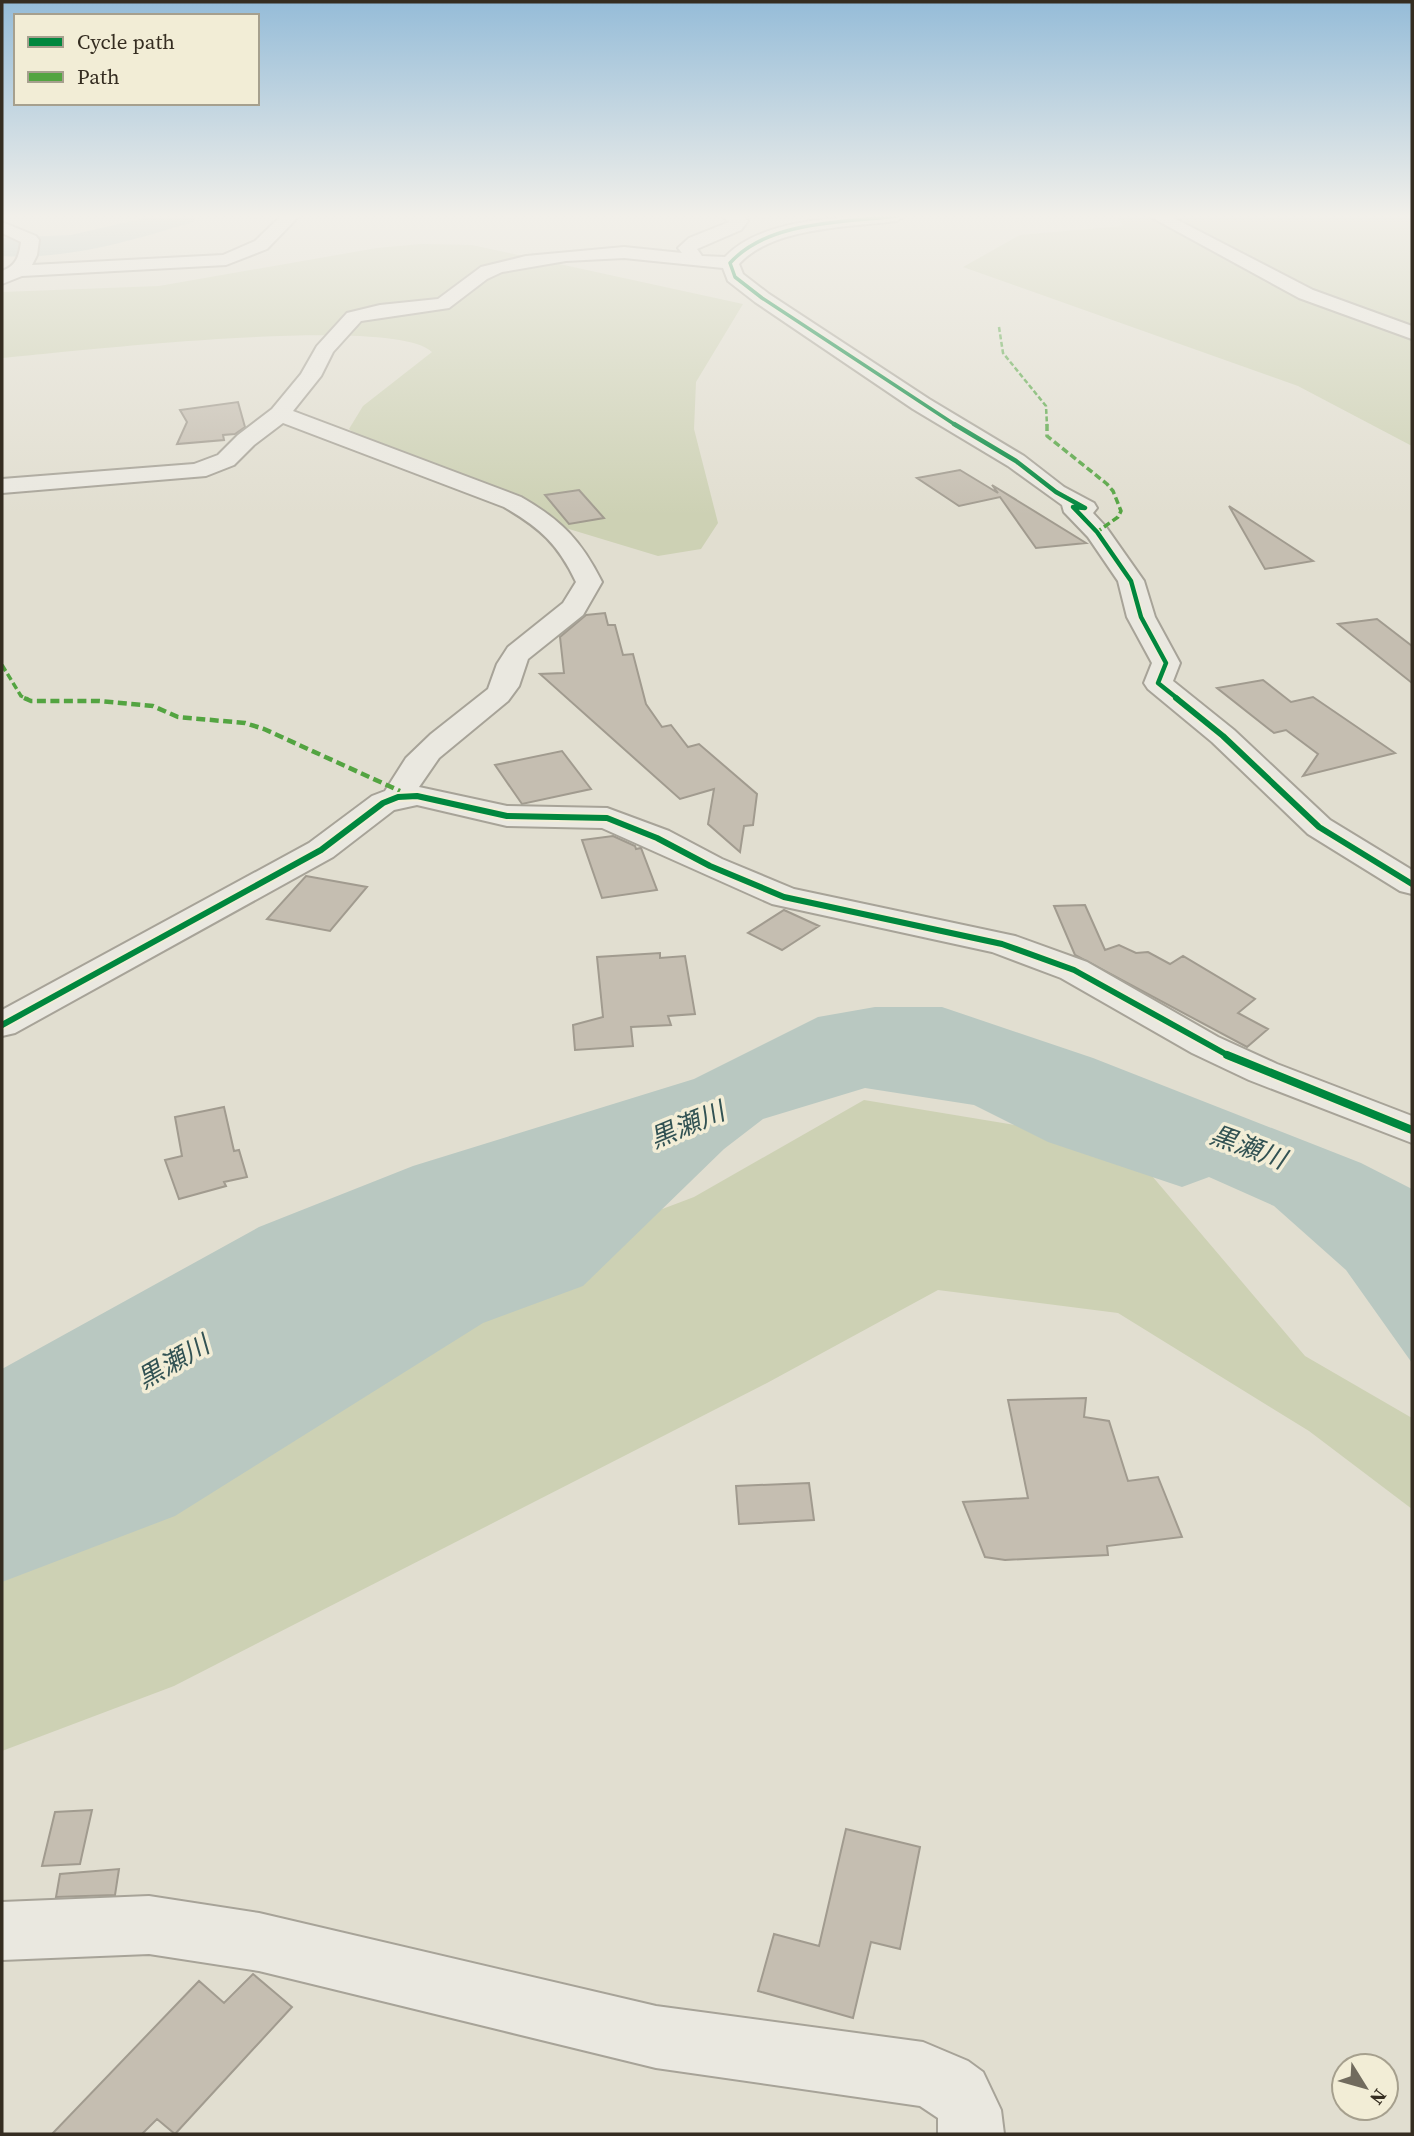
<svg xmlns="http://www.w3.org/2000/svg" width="1414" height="2136" font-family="'Source Serif 4','Noto Sans JP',serif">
<rect width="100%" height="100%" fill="#e1ded0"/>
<path fill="#cdd1b4" d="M1117,216H1412V446L1298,386L963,267L1020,235L1123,226Z
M421,244L472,245L743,304L696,382L694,429L718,523L701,549L658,556L559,526L374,448L349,429L363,406L432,352C392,314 71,352 2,358V292L159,286L377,248Z
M864,1100L1124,1143L1305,1356L1412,1418V1509L1309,1431L1118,1313L938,1290L767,1383L174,1686L2,1751V1565L475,1280L694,1197Z"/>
<path fill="#b9c8c1" d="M875,1007H942L1093,1058L1361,1163L1412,1189V1363L1346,1270L1274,1206L1209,1177L1182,1187L1048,1142L974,1105L865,1088L763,1119L724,1149L583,1286L483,1323L175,1516L2,1582V1369L259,1227L413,1166L694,1079L818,1017Z"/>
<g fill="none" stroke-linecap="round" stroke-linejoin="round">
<path fill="#b9c8c1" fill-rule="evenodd" d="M153,216H197L193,222C130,241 68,260 2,256V238L71,235Z"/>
</g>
<path fill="#c5beb1" stroke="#a19b8f" stroke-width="2" d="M238,402L245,427L235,434L223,435L224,440L177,444L187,422L180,410Z
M960,470L998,493L992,485L1086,543L1036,548L1000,497L959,506L917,478Z
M579,490L604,518L569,524L545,495Z
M1229,506L1284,542L1313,561L1265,569Z
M605,613L608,625H615L623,655L633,654L646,704L662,727L671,725L688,747L699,744L757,794L753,825L744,826L740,852L708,824L714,789L680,799L540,674L564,673L560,637L586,615Z
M1377,619L1412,646V683L1338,624Z
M1263,680L1291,702L1313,697L1395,753L1303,776L1318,754L1286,730L1274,733L1217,688Z
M562,751L591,789L522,804L495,765Z
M613,836L635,846L636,849L641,848L657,890L602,898L582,840Z
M306,876L367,887L330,931L267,919Z
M1085,905L1105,950L1119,945L1136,953L1148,952L1170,964L1183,956L1255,999L1238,1013L1268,1029L1247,1047L1075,955L1054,906Z
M784,910L819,926L782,950L748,933Z
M660,953V958L685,956L695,1014L668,1016L671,1025L631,1027L633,1046L575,1050L573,1025L603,1017L597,957Z
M224,1107L234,1151L239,1150L247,1177L224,1182L226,1186L179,1199L165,1160L182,1156L175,1117Z
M1086,1398L1084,1417L1109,1421L1128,1481L1158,1477L1182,1537L1107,1546L1108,1555L1005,1560L985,1557L963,1502L1028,1498L1008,1400Z
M809,1483L814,1520L739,1524L736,1486Z
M92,1810L80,1864L42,1866L55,1812Z
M846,1829L920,1847L900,1949L871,1942L853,2018L758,1991L774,1934L819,1946Z
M119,1869L115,1895L56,1897L60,1874Z
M253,1974L292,2007L175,2134L157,2119L142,2134H52L199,1981L224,2003Z"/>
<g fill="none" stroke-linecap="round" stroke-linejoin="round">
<defs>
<path id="minor" d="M281,216H299L267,249L226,265L22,276L2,284V271C16,266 19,257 21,242L2,233V222L36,236L39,240L37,255L32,265L223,255L255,241Z
M722,216H742L748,221L741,230L697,249L702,256L725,257C764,216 852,216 905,216L897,221C850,227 772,227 739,264L743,274L769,294L929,399L1024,456L1064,487L1094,503L1097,508L1093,513L1106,527L1144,581L1155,617L1180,663L1173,681L1234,730L1330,820L1412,870V894L1400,891L1308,834L1212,742L1148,689L1144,683L1152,663L1127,617L1118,581L1088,537L1064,512L1062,505L1008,466L913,409L755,302L728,281L723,268L624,258L566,261L502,272L487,279L449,308L361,321L333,352L321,376L293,411L521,497C561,520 581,540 602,582L583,615L528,659L519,686L508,701L439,758L419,787L507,806L607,808L669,831L722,859L794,889L1015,936L1087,962L1218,1037L1277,1064L1412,1116V1143L1249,1080L1192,1053L1061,978L992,952L772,904L602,828L507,826L417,805L394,810L333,857L15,1033L2,1036V1010L309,843L372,796L385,791L406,758L431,734L488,689L497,664L508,647L563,603L576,582C558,544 540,528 504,507L283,423L254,445L234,465L206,476L2,493V479L194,464L218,455L238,435L272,409L301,374L317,346L347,313L380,305L438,299L481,267L526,256L624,247L682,253L678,248L689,238L729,222Z
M1149,216H1170L1313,290L1412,326V339L1299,298Z
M149,1896L259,1913L656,2006L923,2042L968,2061L983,2072L1001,2110L1004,2134H938V2118L920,2106L656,2068L259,1971L149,1954L2,1960V1902Z"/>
</defs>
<use href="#minor" stroke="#a7a398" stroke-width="4"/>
<use href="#minor" fill="#eae8e0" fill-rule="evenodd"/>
<path stroke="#53a441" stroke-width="2.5" stroke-dasharray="5 2.5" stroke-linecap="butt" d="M999,327L1003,353L1046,406L1047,426"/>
<path stroke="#53a441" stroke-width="3.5" stroke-dasharray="7 3.5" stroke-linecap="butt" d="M1047,424V436L1107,484L1113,491L1121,511L1118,517L1097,532
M2,665L21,696L28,699"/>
<path stroke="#53a441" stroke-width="4.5" stroke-dasharray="9 4.5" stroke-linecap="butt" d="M24,698L31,701H99L153,706L178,717L245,723L264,729L400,791"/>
<defs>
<path id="cycleway-far3" d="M897,216C843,223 769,220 730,263L735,277L762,298L957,426"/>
<path id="cycleway-far2" d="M954,424L1016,461L1056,492L1085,508L1073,507L1097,532L1131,581L1141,617L1166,663L1158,683L1178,699"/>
<path id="cycleway-far1" d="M1176,698L1223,736L1319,827L1412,884
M2,1025L321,850L383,803L398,797L417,796L507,816L607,818L657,838L710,866L784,897L1002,944L1074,970L1231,1057"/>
<path id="cycleway" d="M1227,1055L1412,1130"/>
</defs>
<use href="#cycleway-far3" stroke="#f2edd6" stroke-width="6"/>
<use href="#cycleway-far2" stroke="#f2edd6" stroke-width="7"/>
<use href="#cycleway-far1" stroke="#f2edd6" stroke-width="10"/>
<use href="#cycleway" stroke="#f2edd6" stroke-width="12"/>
<use href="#cycleway-far3" stroke="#00873e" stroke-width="3.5"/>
<use href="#cycleway-far2" stroke="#00873e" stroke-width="4.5"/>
<use href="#cycleway-far1" stroke="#00873e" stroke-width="6"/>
<use href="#cycleway" stroke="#00873e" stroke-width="8"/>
</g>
<linearGradient id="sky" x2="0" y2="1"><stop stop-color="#95bcd8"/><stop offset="0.42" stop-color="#f2f0ea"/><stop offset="1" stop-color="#f2f0ea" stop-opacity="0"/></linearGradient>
<rect width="1414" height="515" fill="url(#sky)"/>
<g text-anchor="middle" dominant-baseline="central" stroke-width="7" stroke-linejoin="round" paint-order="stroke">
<g font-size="26" font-style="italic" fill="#325253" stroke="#f2edd6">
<text transform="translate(687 1125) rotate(-23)">黒瀬川</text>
<text transform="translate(1248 1147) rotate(20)">黒瀬川</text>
<text transform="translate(173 1362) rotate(-30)">黒瀬川</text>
</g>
</g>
<rect width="1414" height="2136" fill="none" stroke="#352d21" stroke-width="7"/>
<rect x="14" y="14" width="245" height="91" fill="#f2edd6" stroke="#a6a08e" stroke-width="2"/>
<rect x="28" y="37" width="35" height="10" fill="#00873e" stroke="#a6a08e" stroke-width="2"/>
<text x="77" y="49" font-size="21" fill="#352d21">Cycle path</text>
<rect x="28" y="72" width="35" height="10" fill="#53a441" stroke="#a6a08e" stroke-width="2"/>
<text x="77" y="84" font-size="21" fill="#352d21">Path</text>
<g transform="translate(1365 2087) rotate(127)"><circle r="33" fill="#f2edd6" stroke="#a6a08e" stroke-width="2"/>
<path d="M0-5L12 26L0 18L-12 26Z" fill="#716b5e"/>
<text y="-10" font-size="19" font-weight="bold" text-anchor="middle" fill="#352d21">N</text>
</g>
</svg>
